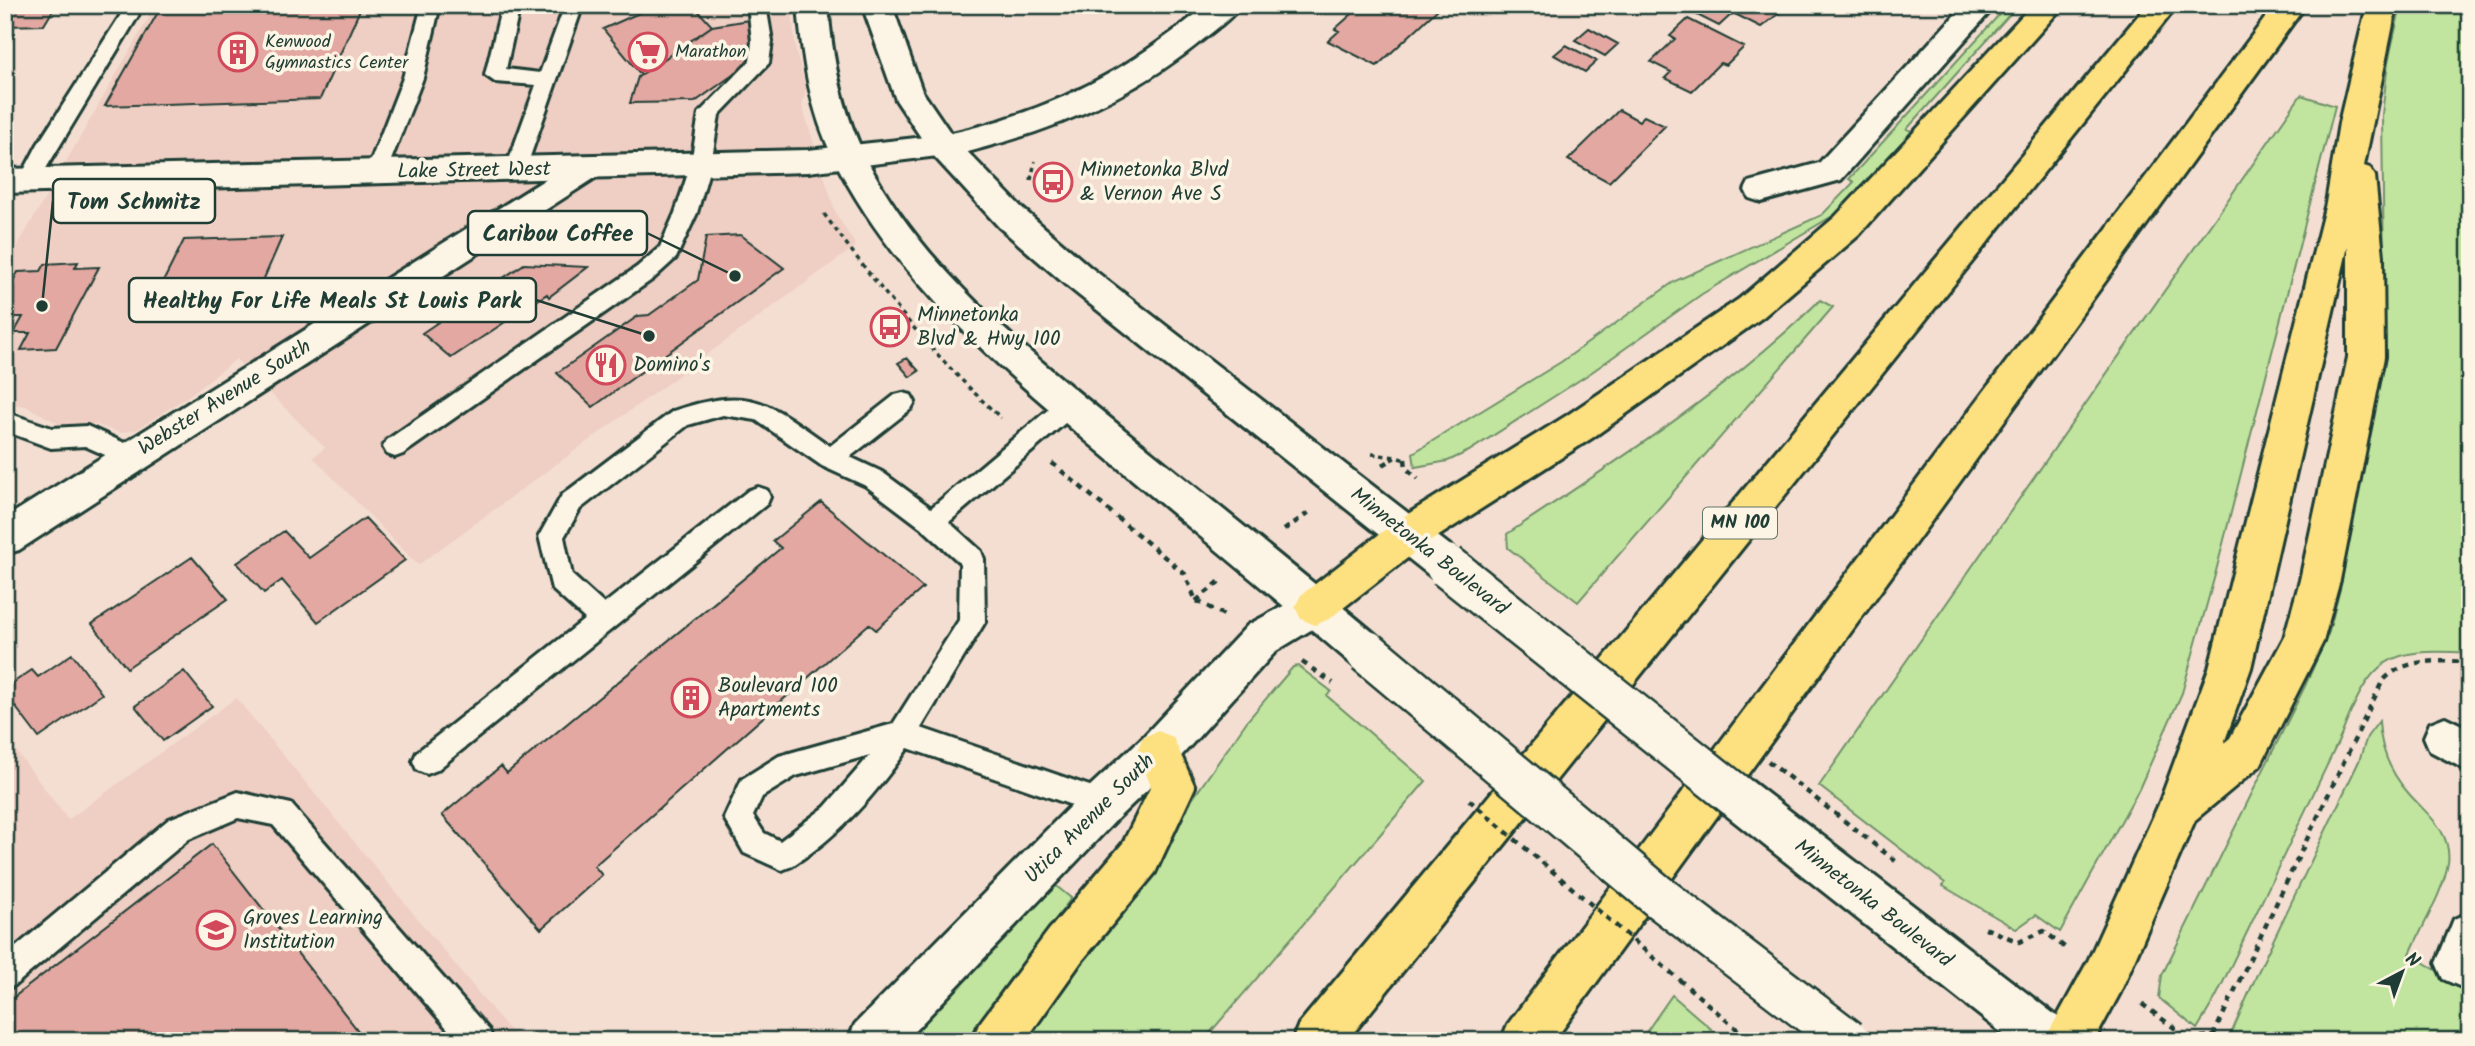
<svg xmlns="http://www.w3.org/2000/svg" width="2475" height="1046" font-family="Kalam,sans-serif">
<rect width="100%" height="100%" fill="#f4ded1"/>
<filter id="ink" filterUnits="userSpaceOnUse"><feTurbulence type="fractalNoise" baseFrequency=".0143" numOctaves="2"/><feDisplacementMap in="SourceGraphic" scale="14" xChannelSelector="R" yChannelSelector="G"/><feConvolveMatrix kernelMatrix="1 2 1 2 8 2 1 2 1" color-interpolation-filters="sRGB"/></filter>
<g filter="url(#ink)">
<path fill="#efcec3" d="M156,5H791L796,51L806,89L802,106L836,214L856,246L418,565L313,457L325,448L236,359L191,394L138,429L121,433L94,424H59L26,406L5,403V268Z
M236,698L518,1041H5V736L68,820Z"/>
<path fill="#c1e59f" stroke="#70916a" stroke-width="2" d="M2008,5H2018L1907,129L1913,132L1839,212L1702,294L1589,374L1469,451L1448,461L1415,467L1413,453L1561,362L1675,281L1822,215L1854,182L1849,179Z
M2401,5H2470V653C2385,647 2371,659 2341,736L2216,997L2197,1029L2159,998L2162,975L2305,686L2329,632L2341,585L2385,352L2382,115L2388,62Z
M2301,95L2335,106L2215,575L2182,693L2139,789L2060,932L2036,915L2016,929L1943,886L1945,883L1819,786Z
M1820,300L1833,307L1578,602L1508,548L1507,534C1617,461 1726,392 1820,300Z
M1298,666L1331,691L1327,696L1426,781L1203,1041H1023L1247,721L1293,667Z
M2379,721C2380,749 2391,774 2410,795C2428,815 2452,832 2448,863C2443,893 2422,926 2410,954L2470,991V1041H2228L2258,972L2359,761L2367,737Z
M1050,881L1071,898L968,1041H904Z
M1672,995L1725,1041H1640Z"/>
<path fill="#e3a8a1" stroke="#1f3d34" stroke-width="2" d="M9,5H56L44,25L5,26V10Z
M162,5H362L320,99L105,106Z
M657,5H693L712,26L641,75L603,29Z
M1362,5H1427L1437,10L1377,66L1328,41L1339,31L1335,29Z
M1701,5H1790L1761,27L1733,13L1719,26L1693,13Z
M1688,19L1744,47L1726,65L1720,63L1692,91L1665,78L1671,72L1651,62L1675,39L1670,36Z
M749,20L751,62L695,102L630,103L638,77L641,75L712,26Z
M1589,28L1618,44L1605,56L1575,40Z
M1566,45L1597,61L1585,72L1554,55Z
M1619,110L1639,121L1644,116L1665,126L1609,182L1568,160Z
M741,235L784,268L593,407L557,373L638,316L649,315L698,280L706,237Z
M282,237L259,290L158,292L184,240Z
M78,262L75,268L99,267L56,348L21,350L30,333H14L23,317H5V295L18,272L41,271L45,264Z
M524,264L588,267L549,297L547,294L451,358L422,333Z
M907,358L919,371L910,377L898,363Z
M821,502L923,588L876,630L869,624L594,866L602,875L541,929L442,815L501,766L507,773L781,548L773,541Z
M365,518L405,560L318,622L282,580L264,593L237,563L284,531L309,558Z
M192,557L228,599L127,668L92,624Z
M72,654L102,694L39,738L5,693V688L32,670L38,677Z
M184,671L212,706L163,741L135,706Z
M212,844L366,1041H5V1004Z"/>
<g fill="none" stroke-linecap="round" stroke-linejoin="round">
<defs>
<path id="service" d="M123,5H141L138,16L36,185H22L19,180L38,144L120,16Z
M422,5H440L423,78L386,173L383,178H369L366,173L403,78Z
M502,5H520L506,69L540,73L565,5H583L525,171L522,176H508L505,171L536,85L495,82L485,75Z
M748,5H766L772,41L769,63L719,115L711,164L697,213L676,258L653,279L403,454L395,457L387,454L383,447L387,440L637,267L660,247L675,213L691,164L699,113L750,61L752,41Z
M903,393L911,395L915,402L911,409L850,457L882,472L931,508L1062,398L1070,396L1078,398L1082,405L1078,412L949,522L981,551L984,559L985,622L921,728L1113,794L1117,803L1113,812L1103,816L908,748C875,795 840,835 792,866L782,870L744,853L724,818L742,779L779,756L893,724L959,620L960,563L923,529L866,486L822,466L756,420L723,415L688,425L580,509L564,537L572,575L604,604L749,490L758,487L767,490L770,497L767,504L437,770L427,774L417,770L413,761L417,752L585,619L552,589L539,536L562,495L673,411C753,385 765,401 830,446L895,395ZM870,755L825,807L780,841L764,833L753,816L762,797L796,776Z
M5,412L52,428L87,426L140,450L144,457L140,464L132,467L85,446L51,448L5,431Z
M238,792L291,804L489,1030L493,1041H458L273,825L238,818L189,839L15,985L5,990V956L169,819Z"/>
<path id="minor" d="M1207,5H1241C1232,18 1217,28 1205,38C1141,91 1069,125 989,146C971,151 950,159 932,154L927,146L932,138C958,131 985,126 1010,117C1088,92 1144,56 1207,5Z
M1964,5H1996L1841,180L1761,202L1749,198L1745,190L1749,182L1819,163Z
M587,157L598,160L603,168L598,176L19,550L5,554V518L576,160Z
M1315,589L1329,595L1335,607L1329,619L1276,651L1173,765L1118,818L905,1041H848L855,1024L1088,788L1143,737L1248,625Z
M2445,717L2470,729V772L2430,751L2424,737L2430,723Z
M2470,912V982L2459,986L2443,979L2436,963L2454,919Z"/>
<path id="tertiary" d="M943,135L954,138L959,146L954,154L808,172L5,193V169L808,150Z"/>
<path id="secondary" d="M798,5H828C832,57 842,111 866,158C924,272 1034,356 1131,435C1215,503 1299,570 1381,639L1387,652L1381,665L1367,670L1353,665C1273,596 1191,529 1110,461C1006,373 896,283 834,159C810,112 802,57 798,5Z
M862,5H892L922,91L954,138L1023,209L1090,267L1461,554L1467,566L1461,578L1447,583L1433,578L1066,285L999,227L932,154L896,100Z
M1736,775L1751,781L2067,1024L2074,1041H2012L1721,811L1714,796L1721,781Z"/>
<path id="motorway" d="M2032,5H2064L1859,235L1763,317L1592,438L1423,546L1329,619L1315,625L1301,619L1295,607L1301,595L1395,522L1566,416L1739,299L1835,217Z
M2147,5H2178L1347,1041H1292L1299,1024Z
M2275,5H2306L1554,1041H1501L1508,1024Z
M2367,5H2397L2364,166L2370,168L2375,176L2383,256L2384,357L2340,580L2323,642L2260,766L2195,820L2120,993L2094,1041H2044L2088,961L2159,804L2209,668L2326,203L2339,123ZM2348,246V357L2300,580L2284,638L2230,738L2224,743L2251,668Z
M1158,731L1173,737L1195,787L1155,873L1081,962L1025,1041H972L979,1024L1049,930L1123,843L1151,786L1137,751L1143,737Z"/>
</defs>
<use href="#service" stroke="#1f3d34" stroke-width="6"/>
<use href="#minor" stroke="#1f3d34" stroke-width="6"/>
<use href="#tertiary" stroke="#1f3d34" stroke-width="6"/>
<use href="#secondary" stroke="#1f3d34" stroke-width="6"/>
<use href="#motorway" stroke="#1f3d34" stroke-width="6"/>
<path stroke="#1f3d34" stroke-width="3.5" stroke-dasharray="4.5 4.5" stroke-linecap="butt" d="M1031,180L1035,161
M824,214C878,287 934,357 1001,418
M1372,454L1396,457
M1391,460L1396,457L1405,460"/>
<path stroke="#1f3d34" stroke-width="4.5" stroke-dasharray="6 6" stroke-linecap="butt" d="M1405,459L1406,468L1418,479
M1052,463L1185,574L1196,601
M1383,465L1393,459
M1284,530L1311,511
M1196,601L1220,581
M1197,601L1226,616
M1302,662L1333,683
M1985,928L2019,942L2044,931L2067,949
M2142,1004L2188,1038
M2189,1038L2213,1036L2382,682C2403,657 2440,661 2470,662"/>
<use href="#service" fill="#fcf5e5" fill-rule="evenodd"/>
<use href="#minor" fill="#fcf5e5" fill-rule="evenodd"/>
<use href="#tertiary" fill="#fcf5e5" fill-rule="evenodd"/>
<use href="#secondary" fill="#fcf5e5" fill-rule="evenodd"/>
<use href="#motorway" fill="#fde080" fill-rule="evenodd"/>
<defs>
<path id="secondary-bridge" d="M1447,566L1736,796
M1367,652L1659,897L1848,1041"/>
</defs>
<use href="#secondary-bridge" stroke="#1f3d34" stroke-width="47" stroke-linecap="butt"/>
<path stroke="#1f3d34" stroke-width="4.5" stroke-dasharray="6 6" stroke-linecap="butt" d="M1768,761L1898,863
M1469,800L1751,1041"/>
<use href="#secondary-bridge" stroke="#fcf5e5" stroke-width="42"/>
</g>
</g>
<defs>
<symbol id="building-ring" viewBox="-11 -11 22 22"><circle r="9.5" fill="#fcf5e5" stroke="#d1495b" stroke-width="1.5"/><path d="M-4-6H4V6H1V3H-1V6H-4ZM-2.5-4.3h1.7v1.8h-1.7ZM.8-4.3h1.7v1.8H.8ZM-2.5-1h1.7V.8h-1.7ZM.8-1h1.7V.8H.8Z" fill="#d1495b"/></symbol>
<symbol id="supermarket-ring" viewBox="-11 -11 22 22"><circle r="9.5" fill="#fcf5e5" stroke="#d1495b" stroke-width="1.5"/><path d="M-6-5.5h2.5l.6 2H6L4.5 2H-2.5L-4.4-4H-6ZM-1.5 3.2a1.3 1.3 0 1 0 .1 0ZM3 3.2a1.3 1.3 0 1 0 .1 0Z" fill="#d1495b"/></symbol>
<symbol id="bus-ring" viewBox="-11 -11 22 22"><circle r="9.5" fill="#fcf5e5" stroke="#d1495b" stroke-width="1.5"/><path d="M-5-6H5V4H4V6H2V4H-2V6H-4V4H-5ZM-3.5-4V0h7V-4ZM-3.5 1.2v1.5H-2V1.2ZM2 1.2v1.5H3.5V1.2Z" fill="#d1495b"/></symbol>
<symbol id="restaurant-ring" viewBox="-11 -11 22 22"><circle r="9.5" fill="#fcf5e5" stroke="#d1495b" stroke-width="1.5"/><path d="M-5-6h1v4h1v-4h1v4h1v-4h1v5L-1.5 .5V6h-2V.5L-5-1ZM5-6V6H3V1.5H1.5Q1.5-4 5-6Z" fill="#d1495b"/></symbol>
<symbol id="school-ring" viewBox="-11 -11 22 22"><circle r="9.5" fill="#fcf5e5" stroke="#d1495b" stroke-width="1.5"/><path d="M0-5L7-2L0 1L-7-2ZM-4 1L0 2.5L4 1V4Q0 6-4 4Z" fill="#d1495b"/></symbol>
</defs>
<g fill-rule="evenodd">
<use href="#building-ring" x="216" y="30" width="44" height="44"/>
<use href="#supermarket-ring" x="626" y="30" width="44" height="44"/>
<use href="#bus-ring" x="1031" y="160" width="44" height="44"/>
<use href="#bus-ring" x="868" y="305" width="44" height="44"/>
<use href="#restaurant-ring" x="584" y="343" width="44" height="44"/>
<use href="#building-ring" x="669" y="676" width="44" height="44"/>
<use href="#school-ring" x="194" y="908" width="44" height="44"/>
</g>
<g text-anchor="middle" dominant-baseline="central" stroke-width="7" stroke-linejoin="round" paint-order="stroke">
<g font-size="18" fill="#1f3d34" stroke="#fcf5e5" text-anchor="start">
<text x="265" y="42">Kenwood<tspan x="265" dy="21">Gymnastics Center</tspan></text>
<text x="675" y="52">Marathon</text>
</g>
<rect fill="#fcf5e5" stroke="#617469" stroke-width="2" x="1703" y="507.5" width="74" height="31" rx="5"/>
<g font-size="19" font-weight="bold" fill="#1f3d34">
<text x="1740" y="523">MN 100</text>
</g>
<g font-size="21" fill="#1f3d34" stroke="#fcf5e5" text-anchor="start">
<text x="1080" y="170">Minnetonka Blvd<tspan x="1080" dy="24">&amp; Vernon Ave S</tspan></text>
<text x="917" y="315">Minnetonka<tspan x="917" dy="24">Blvd &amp; Hwy 100</tspan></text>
<text x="633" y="365">Domino's</text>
<text x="718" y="686">Boulevard 100<tspan x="718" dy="24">Apartments</tspan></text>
<text x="243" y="918">Groves Learning<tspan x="243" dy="24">Institution</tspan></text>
</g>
<g font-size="21" fill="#1f3d34" stroke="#fcf5e5">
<text transform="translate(474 171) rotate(-1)">Lake Street West</text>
<text transform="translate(225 398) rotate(-32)">Webster Avenue South</text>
<text transform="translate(1429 552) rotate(38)">Minnetonka Boulevard</text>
<text transform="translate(1090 819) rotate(-45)">Utica Avenue South</text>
<text transform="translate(1873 904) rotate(38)">Minnetonka Boulevard</text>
</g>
</g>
<path fill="none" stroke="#1f3d34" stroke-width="2.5" d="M42 306L53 201M735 276L647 233M649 336L536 300"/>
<g fill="#1f3d34" stroke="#fcf5e5" stroke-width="2.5">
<circle cx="42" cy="306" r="7"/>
<circle cx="735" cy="276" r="7"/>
<circle cx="649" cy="336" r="7"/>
</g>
<g fill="#fcf5e5" stroke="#1f3d34" stroke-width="2.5">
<rect x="53" y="179" width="162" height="44" rx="7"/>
<rect x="468" y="211" width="179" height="44" rx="7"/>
<rect x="129" y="278" width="407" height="44" rx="7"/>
</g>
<g font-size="23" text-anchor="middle" font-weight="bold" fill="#1f3d34">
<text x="134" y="209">Tom Schmitz</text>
<text x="558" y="241">Caribou Coffee</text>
<text x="332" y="308">Healthy For Life Meals St Louis Park</text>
</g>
<rect width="2475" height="1046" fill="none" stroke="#fcf5e5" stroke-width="28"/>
<rect x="14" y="14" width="2447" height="1018" fill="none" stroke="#1f3d34" stroke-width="2.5" filter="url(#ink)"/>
<g transform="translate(2402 972) rotate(41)" stroke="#fcf5e5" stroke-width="5" paint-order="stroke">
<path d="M0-5L12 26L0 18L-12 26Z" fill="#1f3d34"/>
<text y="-10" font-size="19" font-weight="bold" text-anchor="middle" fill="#1f3d34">N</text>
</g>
</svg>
